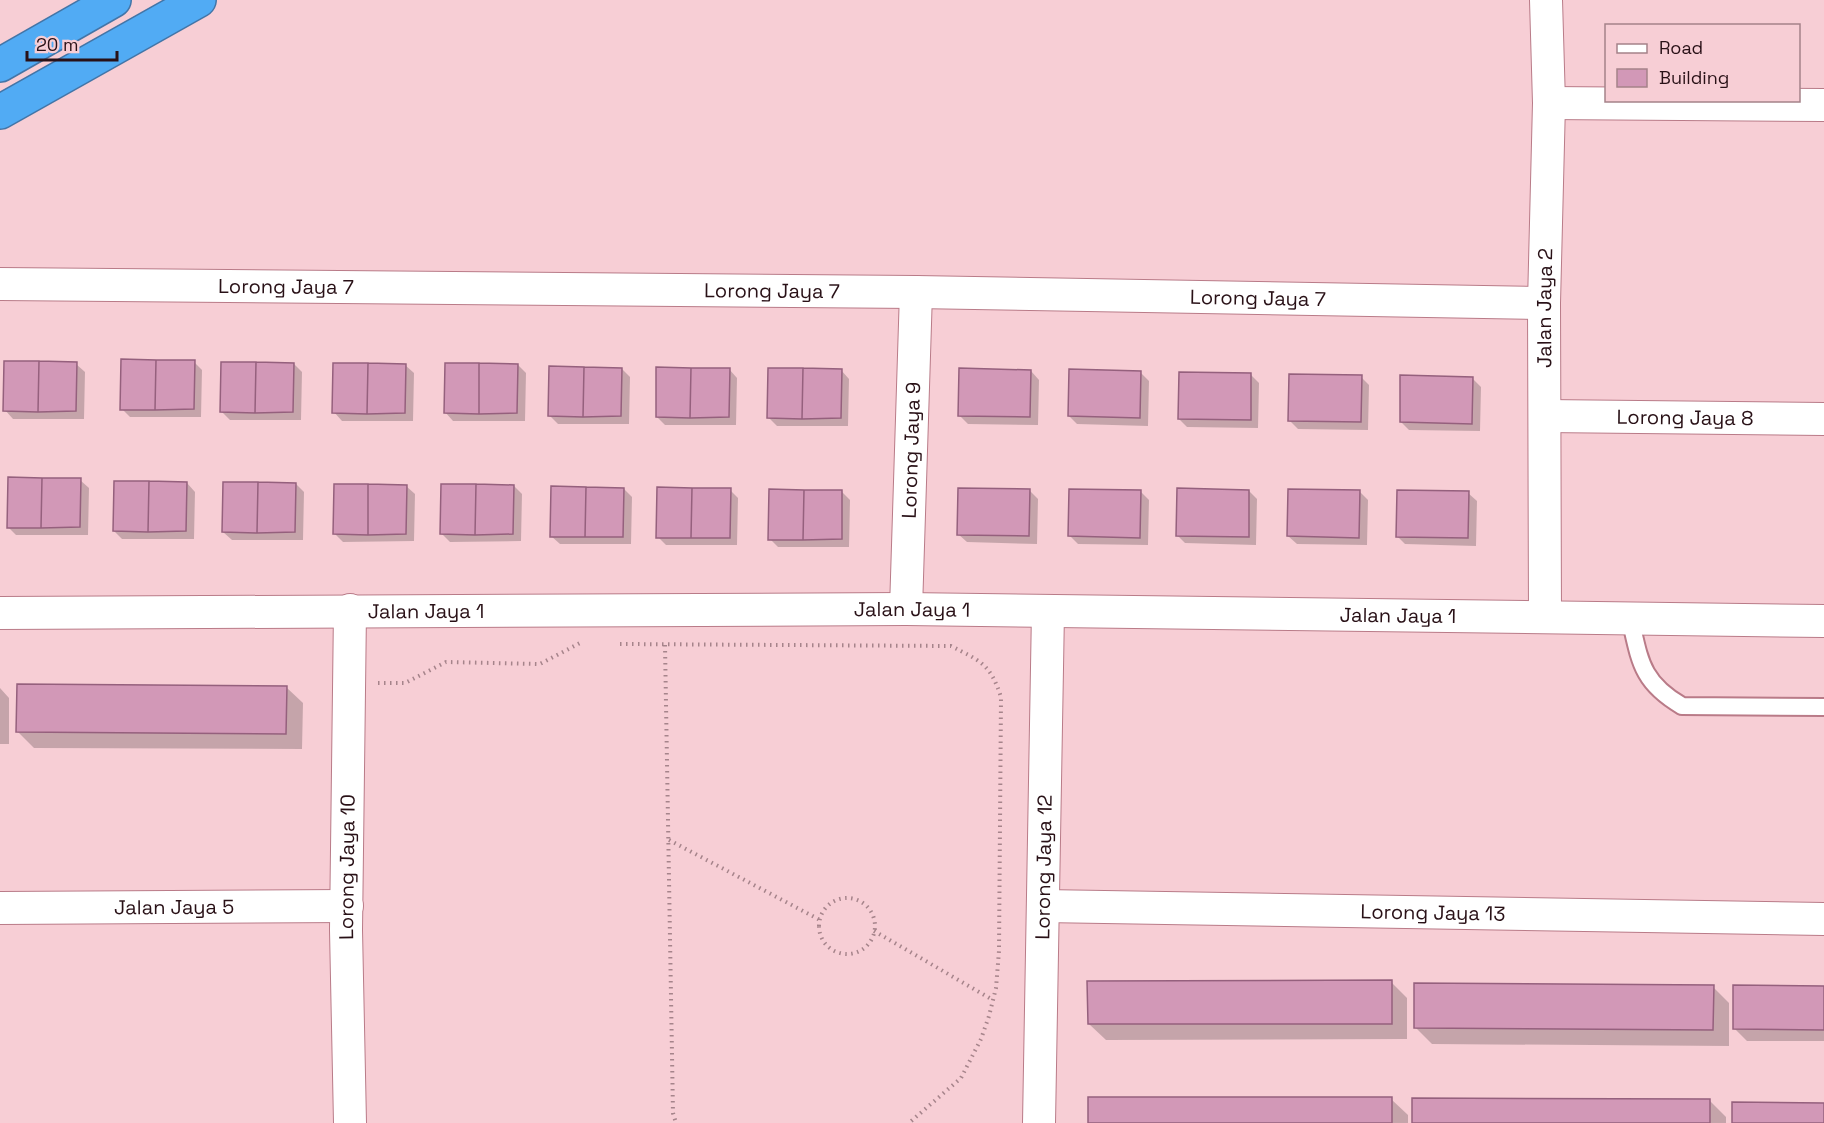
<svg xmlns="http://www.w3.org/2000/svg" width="1824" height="1123" font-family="'Space Grotesk',sans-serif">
<rect width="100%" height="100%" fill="#f7ced5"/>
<path fill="#0003" d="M194,362L202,370L201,417H130L122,409Z
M76,364L85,372L84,419H13L5,410Z
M294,364L302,372L301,420H230L221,411Z
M405,365L414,373L413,421H342L334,412Z
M518,365L526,373L525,421H453L445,412Z
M622,369L630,377L629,424H558L550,416Z
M729,369L737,378L736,425H665L657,417Z
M841,370L849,379L848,426H777L769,418Z
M1031,371L1039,380L1038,425L968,424L959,415Z
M1140,372L1149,381L1148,426L1077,424L1069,416Z
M1251,375L1259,383L1258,428L1187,427L1179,419Z
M1361,377L1369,385L1368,430L1298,429L1290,421Z
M1472,378L1481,387L1480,431L1409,430L1401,422Z
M80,480L89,488L88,535H16L8,527Z
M187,483L195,492L194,539H122L114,531Z
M296,484L304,492L303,540H232L223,532Z
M406,486L415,494L414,541L343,542L335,534Z
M514,486L522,494L521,541L450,542L442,534Z
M624,489L632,497L631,544H560L551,536Z
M730,490L738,498L737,545H666L658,537Z
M1030,491L1038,499L1037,544L967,542L958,534Z
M1249,491L1257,499L1256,545L1185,543L1177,535Z
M842,492L850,500L849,547H778L770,539Z
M1141,492L1149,500L1148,545L1078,544L1070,536Z
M1360,492L1368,500L1367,545L1297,544L1288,536Z
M1468,493L1477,501L1476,546L1405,544L1397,536Z
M286,687L303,703L302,749L34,748L18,732Z
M0,688L9,698V744H0Z
M1391,982L1407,998V1039L1106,1040L1089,1024Z
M1713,987L1729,1003V1046L1432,1044L1415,1027Z
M1824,987V1041H1747L1734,1028Z
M1391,1099L1408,1115V1123H1089Z
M1710,1101L1726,1117V1123H1414Z"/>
<path fill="#d298b7" stroke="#95607d" stroke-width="1.5" d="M121,359L156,360L155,410H120Z
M156,360H195L194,409L155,410Z
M4,361H39L38,412L3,411Z
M39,361L77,362L76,411L38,412Z
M221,362H256L255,413L220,412Z
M256,362L294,363L293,412L255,413Z
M333,363H368L367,414L332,413Z
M368,363L406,364L405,413L367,414Z
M445,363H479V414L444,413Z
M479,363L518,364L517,413L479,414Z
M549,366L584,367L583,417L548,416Z
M584,367L622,368L621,416L583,417Z
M656,367L691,368L690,418L656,417Z
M691,368H730L729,417L690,418Z
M768,368H803L802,419L767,418Z
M803,368L842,369L841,418L802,419Z
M959,368L1031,370L1030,417L958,416Z
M1069,369L1141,371L1140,418L1068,416Z
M1179,372L1251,373V420L1178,419Z
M1289,374L1362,375L1361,422L1288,421Z
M1400,375L1473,377L1472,424L1400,422Z
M8,477L42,478L41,528H7Z
M42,478H81L80,527L41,528Z
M114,481H149L148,532L113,531Z
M149,481L187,482L186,531L148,532Z
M223,482H258L257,533L222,532Z
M258,482L296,483L295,532L257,533Z
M334,484H368V535L333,534Z
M368,484L407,485L406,534L368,535Z
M441,484H476L475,535L440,534Z
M476,484L514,485L513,534L475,535Z
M551,486L586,487L585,537H550Z
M586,487L624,488L623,537H585Z
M657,487L692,488L691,538H656Z
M692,488H731L730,538H691Z
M958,488L1030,489L1029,536L957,535Z
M1177,488L1249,490V537L1176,536Z
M769,489L804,490L803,540H768Z
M1069,489L1141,490L1140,538L1068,536Z
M1288,489L1360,490L1359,538L1287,536Z
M804,490H842V539L803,540Z
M1397,490L1469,491L1468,538L1396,537Z
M17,684L287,686L286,734L16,732Z
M1392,980V1024H1088L1087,981Z
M1414,983L1714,985L1713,1030L1414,1028Z
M1733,985L1824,986V1030L1733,1029Z
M1088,1097H1392V1123H1088Z
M1412,1098L1710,1099V1123H1412Z
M1732,1102L1824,1103V1123H1732Z"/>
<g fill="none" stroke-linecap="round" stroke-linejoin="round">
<defs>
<path id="lane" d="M1630,618C1640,661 1641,682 1682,706L1824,707"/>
<g id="street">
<path d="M1549,103L1824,105"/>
<path id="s1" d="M0,284L916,292L1544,303"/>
<path id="s2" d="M1545,416L1824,419"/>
<path id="s3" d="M906,609L916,292"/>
<path id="s4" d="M0,613L906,609L1824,621"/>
<path id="s5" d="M1545,616L1544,303L1549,103L1546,0"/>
<path id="s6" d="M1043,906L1824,919"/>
<path id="s7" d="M0,908L347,906"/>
<path id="s8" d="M350,1123L346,930L350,610"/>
<path id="s9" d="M1039,1123L1048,611"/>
</g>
<path id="highway" d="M0,65L114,0
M0,112L199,0"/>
</defs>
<use href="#lane" stroke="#b97b88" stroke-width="20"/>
<use href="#street" stroke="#b97b88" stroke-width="34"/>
<use href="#highway" stroke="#4375a7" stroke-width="36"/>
<path stroke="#a6848b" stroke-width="4" stroke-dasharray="1.5 4.5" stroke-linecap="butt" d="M620,644L951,646C980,661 990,663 1001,697L999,951L996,988L989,1016L981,1039L961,1078L909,1123
M665,645L673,1113L676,1123
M378,683H405L446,662L540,664L580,643
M669,840L820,920
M819 926a28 28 0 1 1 56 0a28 28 0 1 1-56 0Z
M874,931L993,1000"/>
<use href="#lane" stroke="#fff" stroke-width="16"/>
<use href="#street" stroke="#fff" stroke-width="32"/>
<use href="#highway" stroke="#51abf4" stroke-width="33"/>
</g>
<g text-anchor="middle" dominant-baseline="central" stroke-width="4.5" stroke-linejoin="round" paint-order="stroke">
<g font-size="20" fill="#291117" stroke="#f7ced5">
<text stroke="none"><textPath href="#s1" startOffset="286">Lorong Jaya 7</textPath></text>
<text stroke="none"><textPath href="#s1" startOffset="772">Lorong Jaya 7</textPath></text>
<text stroke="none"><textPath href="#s1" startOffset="1258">Lorong Jaya 7</textPath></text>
<text stroke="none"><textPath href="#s5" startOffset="308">Jalan Jaya 2</textPath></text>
<text stroke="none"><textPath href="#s2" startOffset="140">Lorong Jaya 8</textPath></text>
<text stroke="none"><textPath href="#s3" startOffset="159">Lorong Jaya 9</textPath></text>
<text stroke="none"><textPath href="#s4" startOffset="426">Jalan Jaya 1</textPath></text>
<text stroke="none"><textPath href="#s4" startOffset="912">Jalan Jaya 1</textPath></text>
<text stroke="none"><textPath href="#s4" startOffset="1398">Jalan Jaya 1</textPath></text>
<text stroke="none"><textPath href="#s8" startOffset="256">Lorong Jaya 10</textPath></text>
<text stroke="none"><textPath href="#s9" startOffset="256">Lorong Jaya 12</textPath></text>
<text stroke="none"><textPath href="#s7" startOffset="174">Jalan Jaya 5</textPath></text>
<text stroke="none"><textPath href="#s6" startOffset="390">Lorong Jaya 13</textPath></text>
</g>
</g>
<rect x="1605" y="24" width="195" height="78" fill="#f7ced5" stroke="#a58289" stroke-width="1.5"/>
<rect x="1617" y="44" width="30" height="9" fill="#ffffff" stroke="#a58289" stroke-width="1.5"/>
<text x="1659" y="54" font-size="18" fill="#291117">Road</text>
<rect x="1617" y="69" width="30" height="18" fill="#d298b7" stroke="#a58289" stroke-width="1.5"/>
<text x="1659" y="84" font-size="18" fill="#291117">Building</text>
<path d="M27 51v9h90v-9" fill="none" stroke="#291117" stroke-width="3"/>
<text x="36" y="51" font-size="18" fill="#291117" stroke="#f7ced5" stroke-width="4.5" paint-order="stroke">20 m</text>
</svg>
